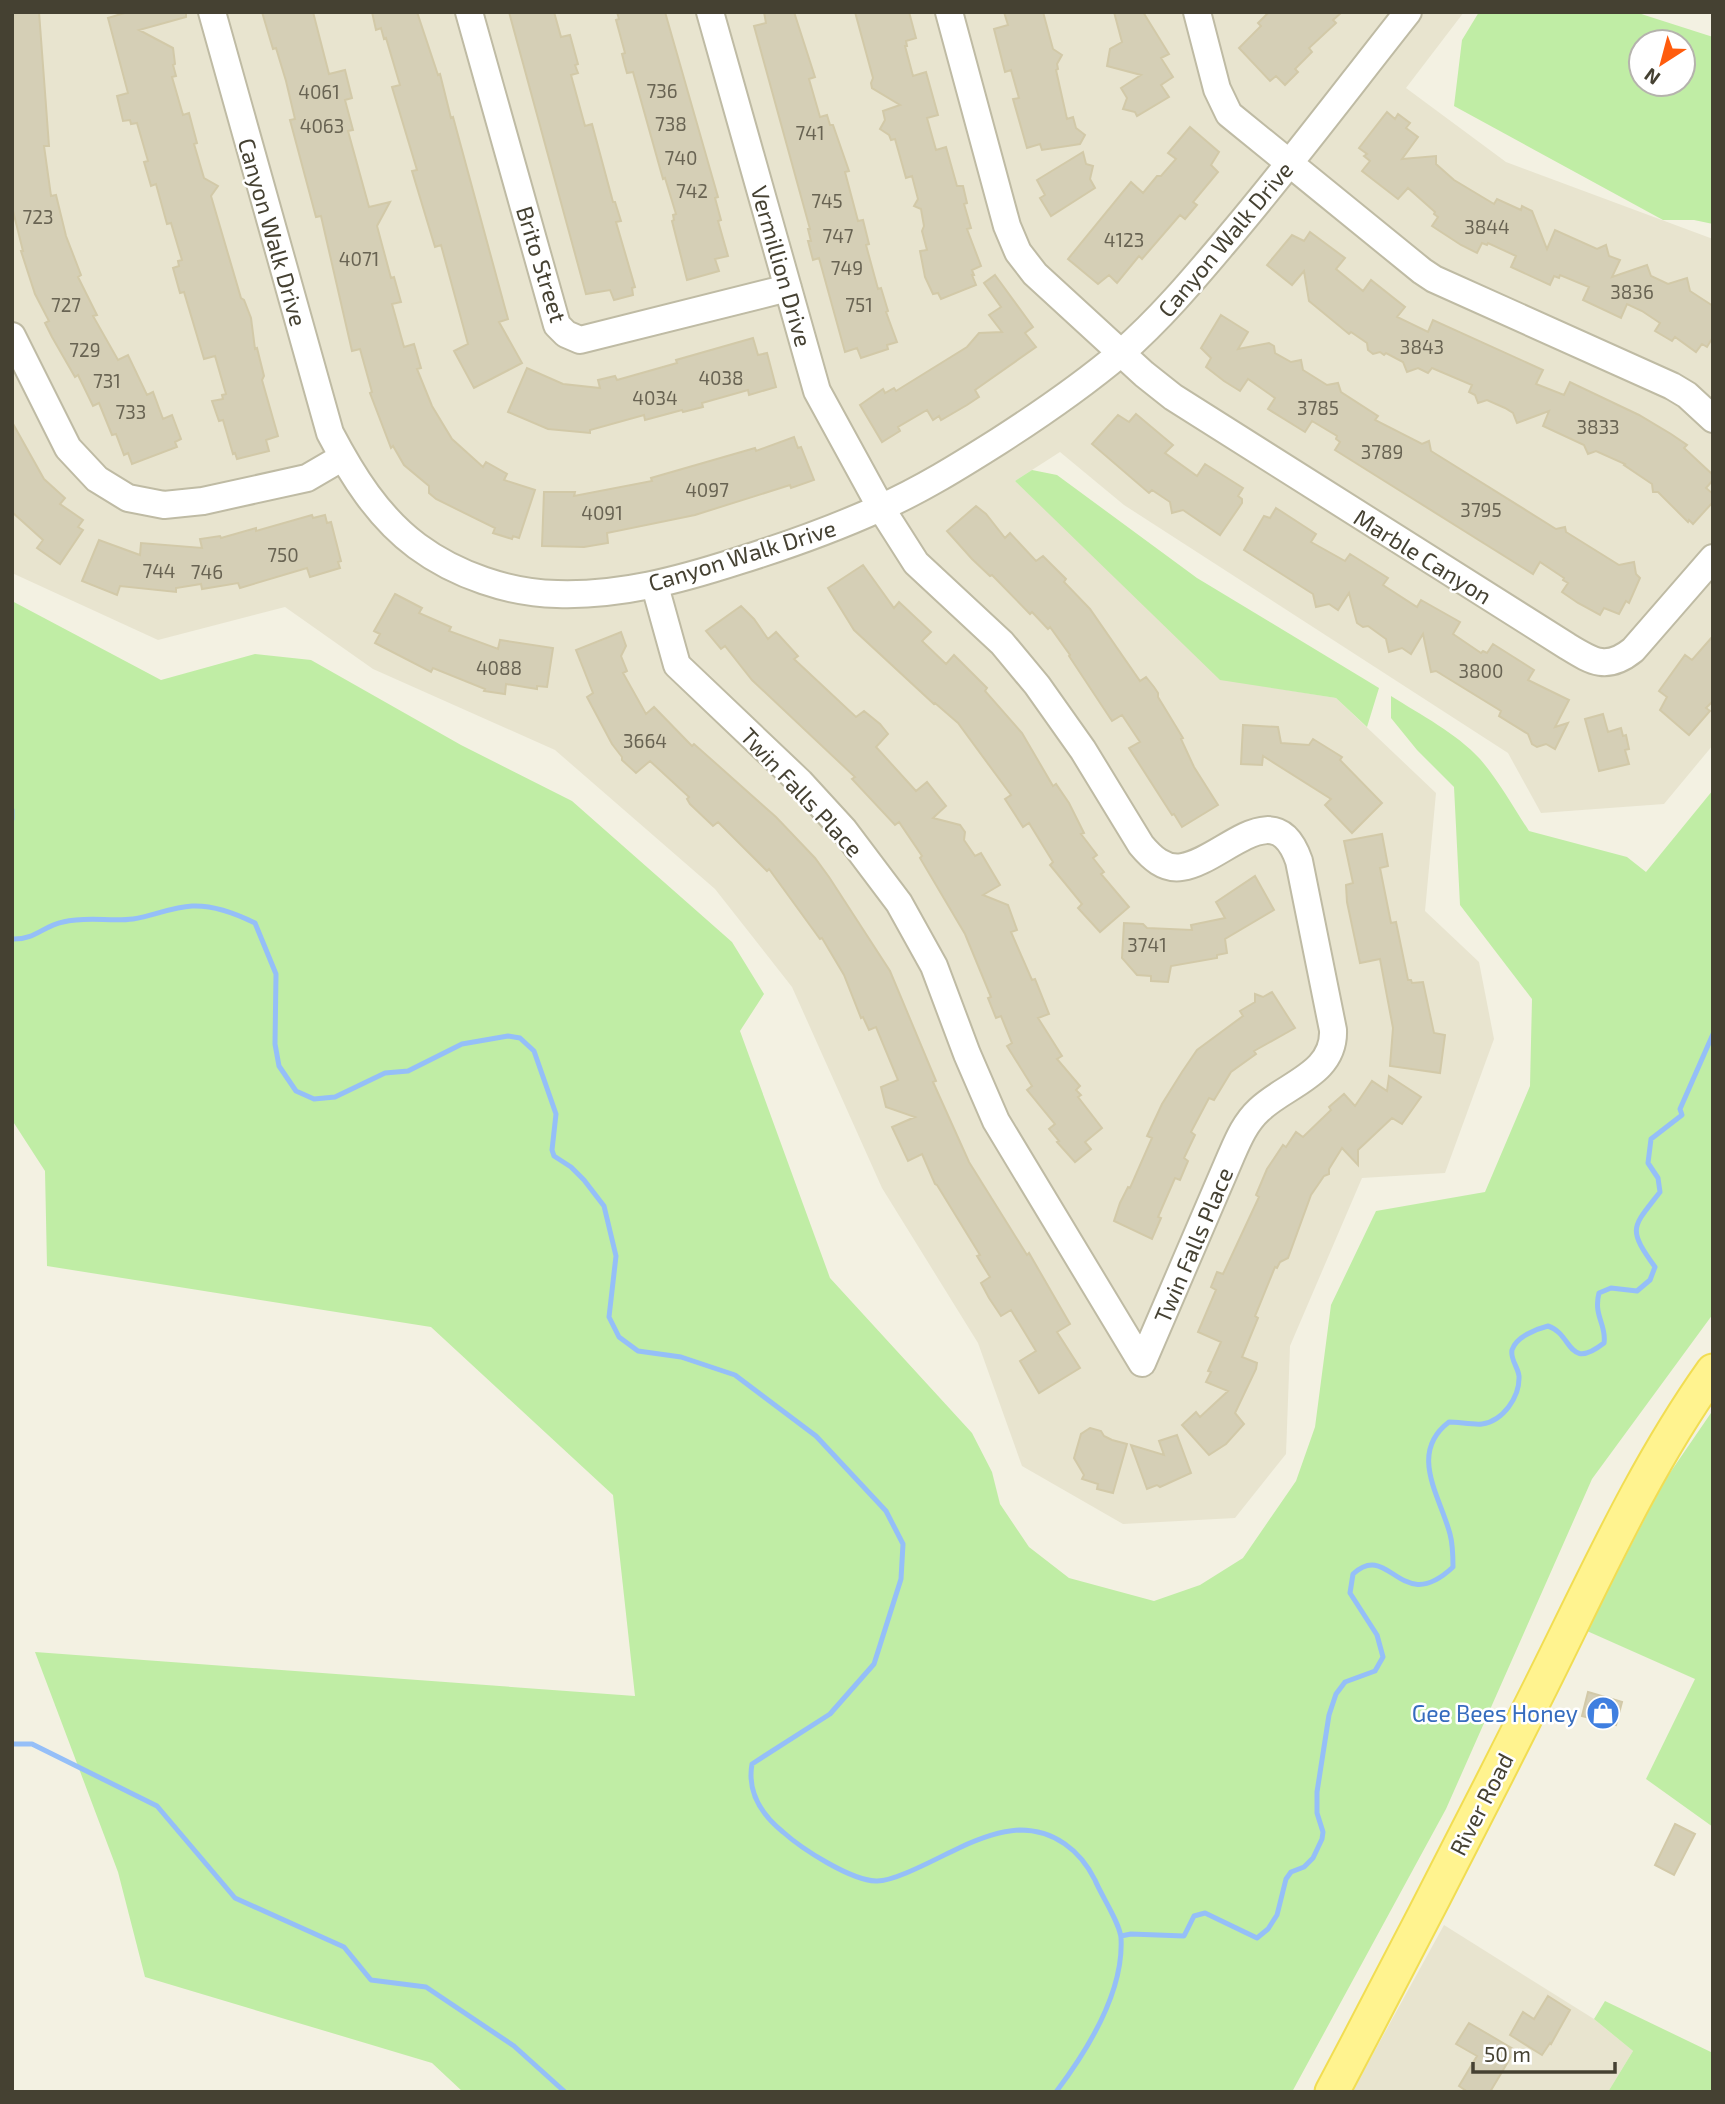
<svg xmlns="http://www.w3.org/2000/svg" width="1725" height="2104" font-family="'Exo 2',sans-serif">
<rect width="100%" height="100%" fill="#f3f1e2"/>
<path fill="#e8e4cf" d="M12,12H1464L1406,88L1506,162L1713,239V745L1664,804L1541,813L1508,753L1124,505L1060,452L1015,481L1127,587L1220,679L1336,698L1436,793L1425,911L1479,962L1494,1039L1445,1173L1362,1178L1290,1346L1286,1454L1235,1518L1123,1524L1022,1466L978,1343L882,1188L792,987L715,889L555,750L373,669L285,607L158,640L12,573Z
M1444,1925L1594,2019L1633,2051L1608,2092H1352Z"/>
<path fill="#c0eda5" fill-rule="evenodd" d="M1479,12H1635L1713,37V224L1694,220H1663L1454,106L1462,40ZM1683,42V84H1641V42Z
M1032,470L1057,475L1197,578L1379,688L1367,727L1336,698L1220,680L1015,481Z
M12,601L161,680L255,654L311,660L461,745L572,801L732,942L764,994L740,1031L830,1278L972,1433L992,1472L1000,1504L1029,1547L1069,1578L1154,1601L1200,1585L1243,1558L1296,1481L1315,1427L1331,1305L1376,1211L1485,1192L1530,1086L1532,999L1460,905L1454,787L1417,750L1391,718V696C1421,715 1456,733 1480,759C1499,781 1513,807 1529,831L1627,857L1646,872L1713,790V1314L1592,1479L1446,1809L1292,2092H463L432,2063L145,1977L118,1872L35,1652L635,1696L613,1495L431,1327L47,1266L45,1171L12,1120Z
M1713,1410V1827L1646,1779L1695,1679L1587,1631L1663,1483Z
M1605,2001L1713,2053V2092H1608L1633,2051L1594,2019Z"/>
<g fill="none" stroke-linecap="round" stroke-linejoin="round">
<path stroke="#95bff8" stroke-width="5" d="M12,810V819
M12,939C35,940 43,926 63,922C88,916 110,922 133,919C153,916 172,907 192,906C213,905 237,914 255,923L276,974L275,1044L279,1066L296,1091L314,1099L335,1097L385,1073L408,1071L462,1044L508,1036L520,1038L534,1051L556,1114L552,1150L554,1156L571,1167L584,1180L604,1206L616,1256L609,1317L619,1337L638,1351L681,1357L735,1375L816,1436L886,1511L903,1544L901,1579L874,1664L830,1714L752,1764C747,1792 762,1815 783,1832C802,1849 850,1880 876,1881C895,1882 941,1856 959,1848C978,1839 999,1831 1020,1830C1054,1830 1080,1850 1095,1880C1101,1895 1120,1923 1121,1938C1124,1991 1087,2051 1056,2092
M12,1744H32L157,1806L235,1898L344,1947L371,1980L426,1987L514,2046L565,2092
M1121,1936L1131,1934L1184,1936L1194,1916L1205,1913L1257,1938L1268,1929L1277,1915L1286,1879L1291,1872L1304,1867L1313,1858L1322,1839L1323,1832L1317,1813V1792L1329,1715L1336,1694L1345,1682L1375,1671L1383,1657L1377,1635L1350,1593L1353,1574C1390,1540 1400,1617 1453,1567C1453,1556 1453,1545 1450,1534C1440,1496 1408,1453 1449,1422C1458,1422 1474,1425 1482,1424C1503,1421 1520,1397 1519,1376C1518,1367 1510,1359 1512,1350C1516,1337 1536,1329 1548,1326C1573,1334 1567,1372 1604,1343C1607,1325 1593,1316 1599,1293L1611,1288L1637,1291L1650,1280L1655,1267C1627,1228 1632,1228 1660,1192L1658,1178L1648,1163L1651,1139L1682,1115L1680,1109L1713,1034"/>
</g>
<path fill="#d5cfb6" stroke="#d2c9a8" stroke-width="2" d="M12,12H39L49,146H44L51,196L56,195L66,236L81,275L78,277L97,315L93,316L118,360L128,355L147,395L153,392L163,419L172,415L181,439L175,442L177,447L132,464L128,453L124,455L116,434L112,435L99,403L93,406L78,375L75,377L52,337L45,323L49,321L35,294L21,251H23L12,207Z
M128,12H186V17L139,30L173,48L175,64L173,65L176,76L172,77L183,115L189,113L197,143L194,144L204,178L218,186L211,196L241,298L244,300L251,318L255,349L257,348L264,376L262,380L278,436L266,440L269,451L237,459L235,453L233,454L223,420L219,421L212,401L223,399L222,395L226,394L215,356L204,359L184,292L180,293L173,268L179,266L178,261L182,260L171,223L167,224L156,184L151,186L144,162L148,161L137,123L131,124L130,120L123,121L117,96L128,93L108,18Z
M262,12H313L329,74L345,70L352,98L345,100L353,130L348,131L369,207L390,202L377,226L391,278L394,277L401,302L392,304L404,347L414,344L421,368L417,369L432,406L452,439L483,467L486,462L507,474L504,480L535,490L519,538L513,536L512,539L493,533L495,528L436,499L429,493V486L404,465L393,446L391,448L370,393L372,392L360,349L352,351L321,216L316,217L290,120L295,119L286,81L276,48L273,49Z
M372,12H417L438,75L440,74L451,118L453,117L508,319L499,322L522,363L474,388L454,351L468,344L441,245L435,247L412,171L417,170L392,87L400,85L386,38L384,39L381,28L376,30Z
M509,12H554L561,37L570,35L578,64L575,65L578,73L571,75L585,126L592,124L613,202H615L621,221L616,222L635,287L632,288L633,295L614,300L610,290L586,294Z
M617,12H665L718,197L715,198L721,220L718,221L728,256L715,259L719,271L687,280L672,221L674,220L673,215L676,214L665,178L663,179L633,72L627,73L625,66L622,54L625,53L616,20L619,19Z
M764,12H794L815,77L809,79L820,117L827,115L830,125H833L849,171L845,172L858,221L863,220L869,244L866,245L878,289L881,288L888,311L886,312L897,342L887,345L888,349L861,358L857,348L845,352L819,258L813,260L808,241H811L808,229H810L754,26L766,23Z
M855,12H909L916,38L906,41L907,46H905L913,76L926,72L938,115L927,118L936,150L946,147L957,186H963L967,203L964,204L971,228L967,229L981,266L972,270L974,275H972L976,285L941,299L938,293L933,294L925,277L920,251L927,250L922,231L924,226L921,209L914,206L918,199L912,176L906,178L895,139L891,140L889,135L880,129L885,120L883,111L900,105L872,88L871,83L873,78Z
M1004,12H1043L1053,49L1062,55L1057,64L1058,69L1056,70L1067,119L1073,117L1076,128L1085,135L1080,144L1042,150L1040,144L1027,148L1013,99L1019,98L1011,70L1005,72L994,29L1008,25Z
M1114,12H1143L1169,54L1161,58L1173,77L1161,85L1169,97L1137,116L1135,112L1123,109L1127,98L1121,88L1141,75L1107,66L1110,49L1122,42Z
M1269,12H1342L1333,20L1336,23L1309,48L1312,52L1295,69L1298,72L1285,85L1276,76L1270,81L1239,48L1261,26L1258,23Z
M1387,112L1395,119L1398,114L1410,123L1406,128L1418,137L1402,159L1436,156V164L1454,180L1494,204L1497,199L1521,210L1522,206L1532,211L1547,249L1555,230L1597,249L1606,245L1609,256L1620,260L1612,277L1647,265L1651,276L1668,284L1687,278L1690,291L1713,306V337L1707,347L1702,344L1696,352L1675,337L1672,341L1655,331L1660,323L1642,311L1627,304L1621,318L1583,300L1589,287L1560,275L1559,278L1554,276L1550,285L1511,267L1516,256L1488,243L1487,245L1482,243L1477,253L1461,245L1432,226L1438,217L1434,214L1435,212L1408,188L1398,199L1362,171L1370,161L1364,156L1367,154L1359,148Z
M1190,127L1219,152L1211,165L1218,172L1193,202L1197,205L1185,219L1180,215L1142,259L1139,256L1117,283L1109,275L1098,284L1068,259L1131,182L1143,193L1157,176H1161L1176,159L1168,153Z
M1083,152L1086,164L1093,166L1090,179L1095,188L1051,216L1040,198L1045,195L1037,180Z
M1310,232L1345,258L1336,269L1363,291L1371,280L1405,307L1397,317L1428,332L1433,320L1543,370L1536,384L1564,395L1570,382L1639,415L1671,434L1687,445L1684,448L1713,475V480L1706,488L1713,494V502L1693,524L1689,520L1688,522L1658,492H1653L1652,484L1624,465L1625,464L1596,451L1588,454L1584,445L1543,426L1549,411L1517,423L1513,413L1505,408L1487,400L1478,403L1475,395L1469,392L1472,385L1432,368L1428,373L1418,368L1407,372L1403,362L1386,353L1384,355L1380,352L1373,354L1368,350L1367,343L1351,332L1349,334L1309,301L1304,271L1292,285L1267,265L1292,235L1304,241Z
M995,275L1033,327L1025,333L1036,347L975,390L979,397L967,405L941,420L939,416L933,420L927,410L898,427L900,431L882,442L860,405L883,389L885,393L894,388L896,391L967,347L979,333L1002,332L989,315L1001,307L984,283Z
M1221,315L1248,332L1238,349L1269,343L1274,346L1275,353L1291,362L1301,360L1303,370L1327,385L1338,383L1341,392L1378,416L1375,420L1422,444L1429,441L1431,451L1556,529L1565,527L1566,532L1619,565L1634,562L1636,574L1640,578L1629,603L1626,601L1619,614L1604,608L1600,615L1578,603L1562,592L1568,583L1563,580L1564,578L1540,562L1533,574L1335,450L1340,442L1336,439L1337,436L1312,421L1305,432L1268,409L1275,398L1248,379L1240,391L1224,381L1206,367L1211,358L1201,348Z
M753,338L758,355L767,353L776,387L749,395L748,390L702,403L703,407L683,412L682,410L645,420L644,415L590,430V433L548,429L508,412L527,368L563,384L600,388L598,380L615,376L617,380L677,363L676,360Z
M1136,414L1173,445L1165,453L1197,476L1205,464L1243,488L1238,496L1242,499V503L1220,535L1183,510L1172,513L1170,502L1152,490L1149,493L1092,444L1118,415L1129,422Z
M12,422L44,479L65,498L60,504L83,520L78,527L83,530L60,564L37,548L43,540L12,512Z
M794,437L798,448L801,447L814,480L791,488L790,485L695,515L607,533L608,543L584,547L542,546L544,492H575L574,496L652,481L651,478L755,448L756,451Z
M976,506L986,514L1005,538L1010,533L1036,561L1043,556L1066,579L1064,582L1090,609L1140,681L1146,677L1154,687L1158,693V697L1183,738L1181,739L1194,767L1218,805L1182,827L1174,814L1172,815L1129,748L1140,742L1122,715L1112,721L1069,656L1070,655L1050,627L1048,629L1032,612L1030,614L992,575L990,576L972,559L947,531Z
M1276,508L1316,534L1311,542L1345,561L1350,554L1388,578L1383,585L1417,607L1421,600L1460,622L1453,634L1481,653L1483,651L1487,653L1493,644L1534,670L1528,680L1569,700L1555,727L1568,723L1555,749L1546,744L1537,747L1532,744L1528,734L1499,716L1501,711L1436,671L1431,672L1423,634L1411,654L1402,648L1389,652L1386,639L1368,626L1363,627L1357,623L1349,593L1338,610L1329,604L1316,607L1313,594L1244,550L1264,516L1270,518Z
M312,515L313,518L325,515L327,523L331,522L341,561L338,562L340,568L310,577L307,568L240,588L238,583L202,589L201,584L176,588V592L120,586L117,595L82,581L99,540L140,555L141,543L202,548L200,539L220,536L221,538L256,528V531Z
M863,565L894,608L899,602L931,632L922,641L946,664L954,655L987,688L985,691L1022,733L1053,786L1056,784L1069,803L1084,833L1081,834L1097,855L1093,858L1104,872L1101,874L1129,907L1100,932L1078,908L1082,904L1050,865L1053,862L1029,823L1023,827L1005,799L1011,795L958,723L935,703L934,704L854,630L828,588Z
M395,594L422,608L419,613L451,627L449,631L498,649L500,640L553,648L547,687L537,686V689L506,684L505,694L484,691L485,689L433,668L431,672L375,643L380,634L374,631Z
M741,606L754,619L768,639L776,632L798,656L794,659L856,717L864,711L880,724L888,734L876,747L916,791L927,782L946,806L933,818L960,825L965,832L964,840L975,856L981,853L1000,885L983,895L1008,905L1017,930L1011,932L1032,980L1035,979L1049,1014L1038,1018L1062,1056L1057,1059L1080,1086L1076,1090L1081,1095L1078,1097L1102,1128L1085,1142L1091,1149L1075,1162L1057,1142L1059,1141L1049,1129L1055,1124L1027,1090L1032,1086L1007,1046L1012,1043L1001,1016L996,1018L988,998L991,997L965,934L920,858L922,856L899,822L895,825L852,779L855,777L752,680L725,646L721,649L706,631Z
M621,632L626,646L621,656L627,671L623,673L646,714L654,707L692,746L694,744L776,817L815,858L829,877L890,971L936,1081L933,1082L969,1162L1027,1255L1029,1253L1070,1324L1057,1332L1080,1368L1039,1393L1020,1361L1036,1351L1011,1310L1001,1316L989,1298L981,1283L990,1277L977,1256L980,1255L937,1185L935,1184L922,1154L908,1161L892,1127L915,1117L886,1107L881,1087L898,1080L876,1027L869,1030L863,1017L861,1018L844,975L822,938L820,939L769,869L767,871L718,822L713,826L690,804L687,799L689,797L650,761L636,773L622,760V757L612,744L587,697L593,693L576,650Z
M1713,636V701L1706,708L1710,711L1689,735L1660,710L1667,697L1659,691L1685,655L1692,660Z
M1603,714L1608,732L1621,728L1623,736L1626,735L1629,749L1625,750L1629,764L1599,771L1585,719Z
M1243,725L1278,727L1281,743L1309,745L1313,739L1342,757L1340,760L1382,803L1352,833L1325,805L1331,799L1263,756L1262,765L1241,764Z
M1382,834L1388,866L1380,868L1391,923L1396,922L1408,980H1411L1412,983L1423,982L1434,1033L1445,1035L1440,1073L1390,1066L1393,1028L1380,959L1360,963L1347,902L1346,885L1353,883L1344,841Z
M1255,876L1274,910L1225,939L1227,953L1217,955V958L1171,966L1168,982L1151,981V976L1137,975L1122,958L1124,923L1143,924L1147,928L1192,930L1191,925L1225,918L1216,902Z
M1272,992L1295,1028L1254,1051L1256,1054L1231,1072L1214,1100L1209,1098L1191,1132L1195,1135L1184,1158L1188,1161L1180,1180L1175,1178L1158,1217L1161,1218L1152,1239L1114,1221L1120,1203L1128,1187L1130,1188L1152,1138L1147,1136L1162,1104L1182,1072L1197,1050L1243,1016L1240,1011L1255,1002V994L1263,997Z
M1389,1076L1421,1097L1402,1124L1392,1118L1358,1150V1165L1342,1148L1329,1169V1174L1324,1176L1311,1195L1288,1258L1280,1262L1277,1268L1275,1267L1255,1316L1258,1318L1242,1357L1257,1363L1256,1369L1235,1413L1244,1424L1226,1444L1209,1455L1182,1425L1196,1412L1200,1417L1228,1391L1206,1382L1211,1372L1208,1371L1221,1342L1198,1332L1216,1290L1211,1287L1217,1272L1223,1274L1259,1197L1256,1195L1267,1169L1283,1145L1286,1147L1296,1132L1303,1137L1331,1110L1329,1107L1344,1094L1355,1106L1372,1081L1387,1091Z
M1090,1428L1101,1431L1104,1436L1112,1440L1127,1444L1113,1493L1097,1489L1098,1484L1082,1479L1084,1475L1074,1458L1081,1434Z
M1177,1435L1191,1473L1160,1487L1157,1485L1147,1489L1131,1445L1164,1455L1159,1441Z
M1588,1692L1622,1702L1616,1725L1582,1716Z
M1675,1824L1695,1834L1674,1875L1655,1865Z
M1548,1996L1570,2010L1551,2044L1550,2043L1542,2055L1510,2035L1523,2012L1534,2019Z
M1469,2023L1515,2050L1490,2092H1468L1459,2086L1477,2056L1456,2044Z"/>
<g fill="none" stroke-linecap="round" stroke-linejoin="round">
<defs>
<path id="minor" d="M212,12L330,433C352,475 378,517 417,546C456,575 509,593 557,594C620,596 679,580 738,561C786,546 834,529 880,508C921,490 961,465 999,441C1041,414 1083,385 1121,353C1159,320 1192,281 1224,243C1288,168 1347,89 1408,12
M469,12L557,325L566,334L580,340L788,288
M949,12L1007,226L1018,252L1035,274L1144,374L1173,397L1567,646C1593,662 1607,671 1633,650L1713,558
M1197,12L1217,89L1229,114L1422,271L1434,279L1672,386L1687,395L1713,419
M12,336L68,448L97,479L128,498L164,505L203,501L307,478L343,457
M655,586L677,665L800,782L844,830L899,903L934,966L967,1054L996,1121L1142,1363L1231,1156C1238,1140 1245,1123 1259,1110C1286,1084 1335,1074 1333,1030L1299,861C1275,791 1223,861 1182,867C1164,870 1151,857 1141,845L1083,750L1037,685L1002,643L916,563L881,508L817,391L710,12"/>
<path id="major" d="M1332,2092C1404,1956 1474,1820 1543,1682C1596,1576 1644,1468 1713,1371"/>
</defs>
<use href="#minor" stroke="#bfbba4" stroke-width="30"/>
<use href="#major" stroke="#f1dd52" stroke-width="37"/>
<use href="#minor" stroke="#fff" stroke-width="26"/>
<use href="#major" stroke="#fff38f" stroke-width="33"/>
</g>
<defs>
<symbol id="shop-disc" viewBox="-11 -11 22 22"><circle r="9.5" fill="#3f7fe0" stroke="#fff"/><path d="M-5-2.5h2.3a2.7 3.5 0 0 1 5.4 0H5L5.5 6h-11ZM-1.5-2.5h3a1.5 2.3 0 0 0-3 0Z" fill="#fff"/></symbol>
</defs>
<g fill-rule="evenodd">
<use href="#shop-disc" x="1584" y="1694" width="38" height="38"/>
</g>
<g text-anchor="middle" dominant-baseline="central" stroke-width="5" stroke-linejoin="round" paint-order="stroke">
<g font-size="19" fill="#696453">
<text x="662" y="90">736</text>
<text x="319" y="91">4061</text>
<text x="671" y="123">738</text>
<text x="322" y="125">4063</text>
<text x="810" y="132">741</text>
<text x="681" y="157">740</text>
<text x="692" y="190">742</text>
<text x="827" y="200">745</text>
<text x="38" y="216">723</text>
<text x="1487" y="226">3844</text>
<text x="838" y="235">747</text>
<text x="1124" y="239">4123</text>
<text x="359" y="258">4071</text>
<text x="847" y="267">749</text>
<text x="1632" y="291">3836</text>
<text x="66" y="304">727</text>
<text x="859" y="304">751</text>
<text x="1422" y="346">3843</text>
<text x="85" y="349">729</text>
<text x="721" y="377">4038</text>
<text x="107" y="380">731</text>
<text x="655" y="397">4034</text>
<text x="1318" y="407">3785</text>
<text x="131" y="411">733</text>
<text x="1598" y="426">3833</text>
<text x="1382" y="451">3789</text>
<text x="707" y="489">4097</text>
<text x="1481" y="509">3795</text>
<text x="602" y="512">4091</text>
<text x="283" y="554">750</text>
<text x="159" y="570">744</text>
<text x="207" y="571">746</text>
<text x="499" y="667">4088</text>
<text x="1481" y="670">3800</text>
<text x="645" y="740">3664</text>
<text x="1147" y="944">3741</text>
</g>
<g font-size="23" fill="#454132" stroke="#fff">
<text transform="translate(273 232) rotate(74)">Canyon Walk Drive</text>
<text transform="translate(1225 239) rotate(-50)">Canyon Walk Drive</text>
<text transform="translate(542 264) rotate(73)">Brito Street</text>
<text transform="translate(782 266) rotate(74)">Vermillion Drive</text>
<text transform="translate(742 555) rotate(-17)">Canyon Walk Drive</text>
<text transform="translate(1423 556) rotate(32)">Marble Canyon</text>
<text transform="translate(802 792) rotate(47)">Twin Falls Place</text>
<text transform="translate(1193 1245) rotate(-67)">Twin Falls Place</text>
<text transform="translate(1481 1804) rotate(-63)">River Road</text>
</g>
<g font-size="23" fill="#366cbe" stroke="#fff" text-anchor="end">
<text x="1578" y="1713">Gee Bees Honey</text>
</g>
</g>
<rect width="1725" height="2104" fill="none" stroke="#454132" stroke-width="28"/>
<g transform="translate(1662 63) rotate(216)"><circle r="33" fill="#ffffff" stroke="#b5b3ad" stroke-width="2"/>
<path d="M0-5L12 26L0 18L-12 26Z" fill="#ff5c0d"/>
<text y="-10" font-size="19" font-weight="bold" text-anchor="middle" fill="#454132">N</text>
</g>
<path d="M1473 2062v10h142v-10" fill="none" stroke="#454132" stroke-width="3.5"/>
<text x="1484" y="2062" font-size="21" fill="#454132" stroke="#ffffff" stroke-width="5" paint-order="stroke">50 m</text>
</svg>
